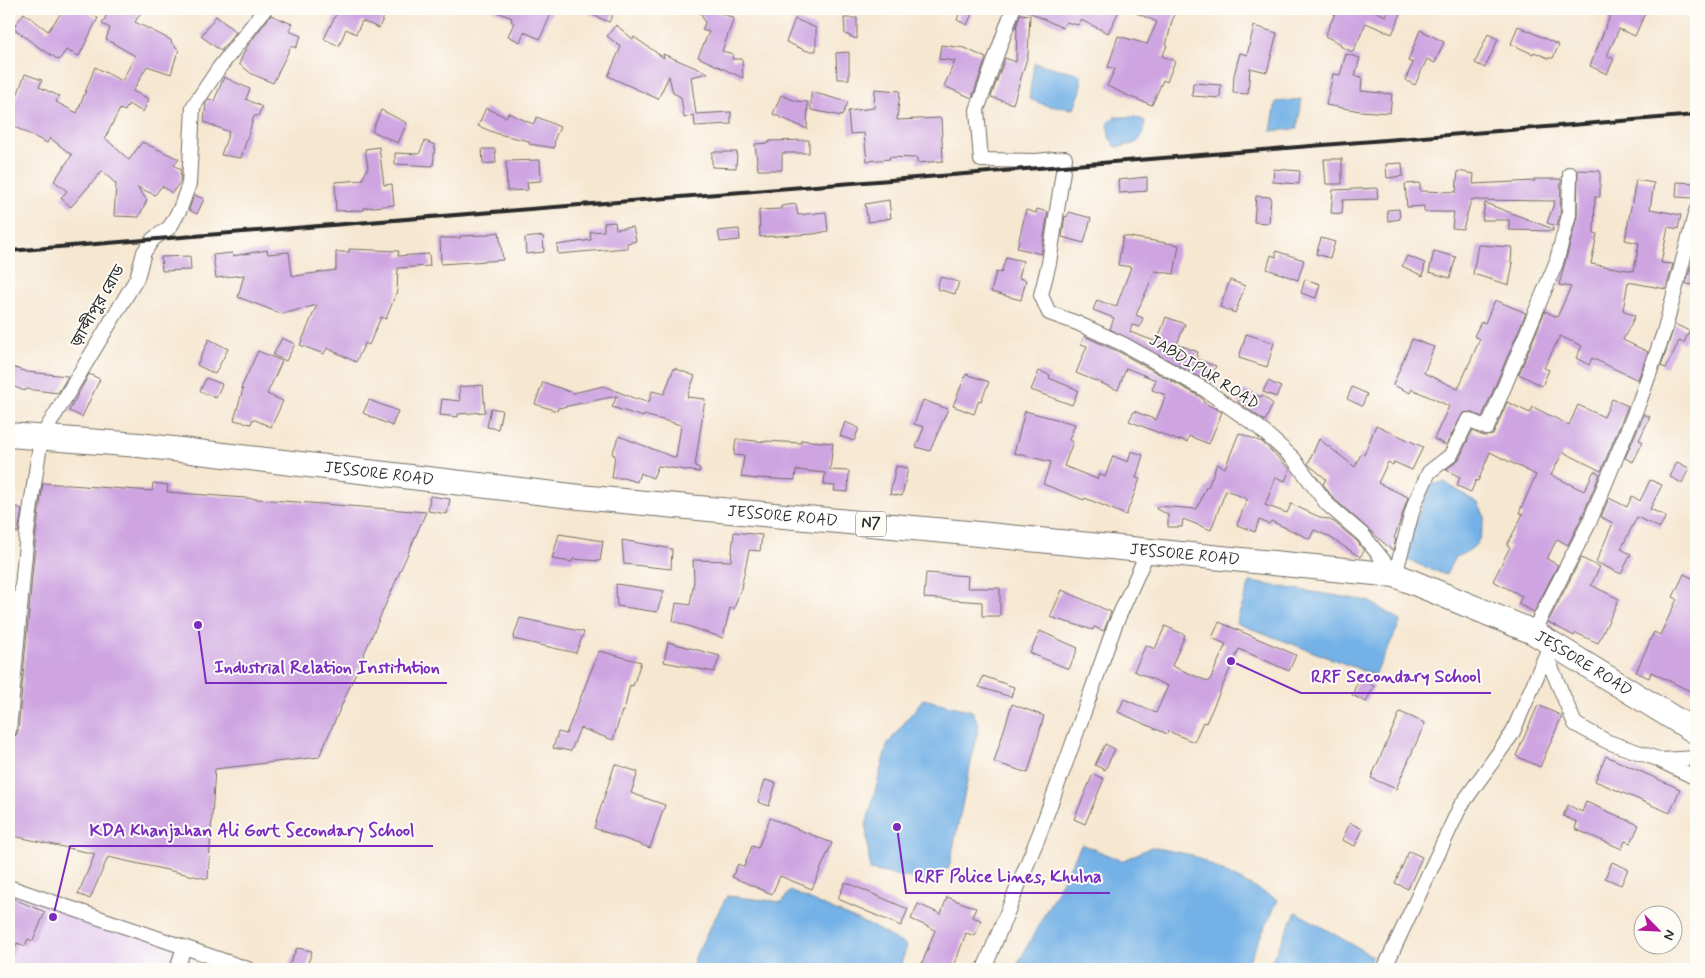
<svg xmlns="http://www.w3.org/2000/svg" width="1705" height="978" font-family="Mynerve,'Noto Sans Bengali',sans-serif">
<rect width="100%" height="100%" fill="#fdfcf7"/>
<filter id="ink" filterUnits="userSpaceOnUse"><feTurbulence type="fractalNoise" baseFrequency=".02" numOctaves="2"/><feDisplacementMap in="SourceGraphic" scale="10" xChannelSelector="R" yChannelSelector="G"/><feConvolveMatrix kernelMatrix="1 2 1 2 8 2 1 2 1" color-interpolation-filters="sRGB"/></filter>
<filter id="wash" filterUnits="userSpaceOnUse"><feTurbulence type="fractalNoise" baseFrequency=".0096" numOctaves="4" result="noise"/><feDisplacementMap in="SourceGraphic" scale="20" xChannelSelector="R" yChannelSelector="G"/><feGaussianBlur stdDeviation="1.12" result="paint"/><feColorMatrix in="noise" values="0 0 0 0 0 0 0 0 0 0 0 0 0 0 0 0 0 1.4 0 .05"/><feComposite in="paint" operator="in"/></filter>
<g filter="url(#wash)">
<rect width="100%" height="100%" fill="#f6e7d1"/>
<path fill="#e6d2f0" d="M9,887L184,947L177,969H9Z"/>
<path fill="#73b1e6" stroke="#4f6e88" d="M1034,63L1073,72L1081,75V90L1074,109L1048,106L1029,99Z
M1302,99L1297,129L1271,131L1276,102Z
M1114,117H1135L1145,121C1142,144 1138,144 1116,147L1109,137L1108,123Z
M1444,482L1478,503L1485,517C1480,541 1479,548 1455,557L1446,575L1407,560L1415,524L1430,485Z
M1250,582L1369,601L1401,621L1375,675L1236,623Z
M923,699L972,711L979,724L949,868L922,880L870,870L866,826L887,745Z
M1082,844L1122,861L1151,847L1192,855L1278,900L1245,969H1015Z
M790,891L873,927L907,946L899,969H691L697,952L727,896L782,902Z
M1296,912L1372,956L1366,969H1267Z"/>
<g id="blocks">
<path fill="#cea4e1" d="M64,9H81L98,18L79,56L66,50L59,60L37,46L13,28L24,13L48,31Z
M110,9H117L125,13L127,9H143L135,22L171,40V42L180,51L177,54L171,74L147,66L133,91L149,99L143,112L128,104L125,111L120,109L105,138L129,160L142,142L179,159L174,165L181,170L180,182L172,193L162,186L155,195L137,187L147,200L139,217L114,216L116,184L102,171L71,207L61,198L67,191L54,181L72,155L50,138L47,143L9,124V101L14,104L25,74L42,80L39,87L59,96L56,102L77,113L95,67L122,81L135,56L106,39L110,28L102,24Z
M336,9H374L385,14L379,28L362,21L356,34L346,29L339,46L324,39L338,10Z
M490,9H553L540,39L524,32L520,42L508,36L514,23L511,21L512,18Z
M579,9H606L614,12L609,22Z
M699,9H709L734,18L722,51L733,54L732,59H742L743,78L698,57L709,32L702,30L705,23Z
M961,9L972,14L967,25L957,20Z
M1022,9H1120L1108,33L1081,20L1078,25L1066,22L1063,28Z
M1127,9H1177L1172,21L1166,46H1167L1162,56L1175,61L1167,82L1163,80L1152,105L1133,98L1107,86L1115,69L1108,67L1118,36L1147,44L1157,22Z
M1337,9H1370L1386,16L1389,9L1401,14L1392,34L1366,23L1353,52L1340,46L1341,44L1325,36Z
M1613,9H1647L1635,36L1619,29L1607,56L1614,59L1607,74L1590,66Z
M1020,14L1030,15L1028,55L1013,104L991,97L1005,58L1016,62L1017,28H1016Z
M271,15L292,24L289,31L301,36L296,48L291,46L273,83L252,74L239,64L246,48Z
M216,16L236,32L221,51L201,36Z
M844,18H857V39L845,34Z
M795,19L816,28V51H807L786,42Z
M616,25L633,39L634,37L664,58L663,54L708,73L691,77L696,114L731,112V124L695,126L694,115L684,118L681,97L673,93L669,76L658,99L608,76L621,47L607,36Z
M1254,26L1277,33L1267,72L1250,68L1248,94L1233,93L1234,75L1240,53L1247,55Z
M1518,26L1559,45L1553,58H1548L1534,52L1533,54L1511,44Z
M1420,30L1444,42L1435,63L1427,59L1415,85L1405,80L1413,63L1408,61Z
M1488,34L1498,39L1485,68L1475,63Z
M941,45L965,48L986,58L972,98L944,86L955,61L939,59Z
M849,52V79H837L836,53Z
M1346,54L1360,58L1355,76L1362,77L1361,91L1392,94L1390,113L1360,111L1326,105L1333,74L1340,75Z
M224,77L250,89L246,99L262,107L258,116H254L241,158L221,155L229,132L204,122L206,103L209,99L214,101Z
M1193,83L1221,85L1220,98L1192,96Z
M875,89L900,91L897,120L941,118L943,161L917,163V158L889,157L890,159L867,161L864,133L850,134L848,111L874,108Z
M811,92L848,102L842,116L811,110Z
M781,95L796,101L808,102L807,129L773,114Z
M486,108L506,117L508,113L533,124L537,117L560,127L555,138L554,148L529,144V141L498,134L478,126Z
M381,110L407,123L398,143L372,131Z
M809,140V153H782V170H758L755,144L769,143V141Z
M425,141L435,145L433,166L395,164V153L419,154Z
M379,147L384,185L392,184L394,205L364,208V210L336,211L335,182L362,180L368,167L365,149Z
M482,149H495L496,163L483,164Z
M712,152H737L736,168L712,167Z
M1324,159H1342V184H1326Z
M540,160L541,181L527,182L528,190L507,191L506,161Z
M1402,163L1403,176L1387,178L1386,164Z
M1274,169L1300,171L1299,184L1273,182Z
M1578,170L1600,171V197H1595L1594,233L1597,234L1591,264L1634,271L1639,243L1625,240L1636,180L1654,183L1650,209L1681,215L1678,229L1668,227L1661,263L1673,264L1666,289L1628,282L1623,310L1635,316L1623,340L1648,352L1638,380L1592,358L1589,365L1576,358L1582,346L1560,336L1544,368L1549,370L1542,386L1519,374L1545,311L1557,317L1571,287L1559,285L1577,217Z
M1458,171L1474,174L1473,184L1535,181L1534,179H1561L1560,214L1557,226L1547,223L1555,201L1471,200L1463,229L1452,228L1454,212H1424V206L1407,207L1405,184L1420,183V191L1456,192Z
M1147,177V191L1119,193L1118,180Z
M1677,182L1694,183V198L1676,197Z
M1377,188L1378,199L1343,200L1342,214L1331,213L1333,190Z
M194,195L204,199L197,214L189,210Z
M1256,196L1271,197L1269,223L1254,222Z
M889,200L891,218L868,222L865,204Z
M1485,203L1553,229V231L1509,230V220H1482Z
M796,204L798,215L826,212L828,231L814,234L760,237L759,210L781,209V206Z
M1037,209L1048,212L1041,254L1017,248L1026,210L1036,213Z
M1399,209L1400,219L1388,221L1387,210Z
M1069,212L1091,218L1084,243L1062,237L1065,216L1067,217Z
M615,222L616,229L633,227L636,241L627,243V248L558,254L557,245L591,240L590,232L604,231V223Z
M739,229L740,240L720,242L718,231Z
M499,232L503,260L441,264L440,238H460V236L487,235V234Z
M543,236L544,252L526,254L525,238Z
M1123,236L1179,245L1174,274L1155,271L1136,315L1143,318L1140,327L1132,325L1130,332L1157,342L1166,317L1185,324L1177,344L1198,352L1196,359L1216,366L1210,383L1110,329L1114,318L1093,310L1097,300L1116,307L1131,267L1118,265Z
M1321,238L1335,242L1330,258L1316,254Z
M1478,245L1512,247L1511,263H1513L1509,285L1473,274Z
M349,249L399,251L398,256L429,254L430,266L398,268L397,291L386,319L381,317L369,345L365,343L356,362L327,348L324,354L300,345L317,305L282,314L238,297L244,275L216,278L213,255L232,253L233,256L267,250L268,254L289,252L292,275L295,276L336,270V252H349Z
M1276,251L1304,260L1298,280L1267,269L1271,255L1276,257Z
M1434,251L1456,257L1450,278L1429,272Z
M190,256L191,270L162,271L161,257Z
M1407,256L1425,263L1423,276L1402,266Z
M1006,257L1023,261L1019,278L1026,280L1021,300L991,292L996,272L1001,273Z
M1691,266H1696V285L1686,284Z
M940,277L959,282L955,294L937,289Z
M1305,279L1320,284L1316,298L1301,293Z
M1230,280L1245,286L1235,313L1220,307Z
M1495,300L1526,313L1482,417L1471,412L1463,413L1446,445L1434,439L1449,406L1412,389L1410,393L1393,385L1412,339L1434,347L1424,373L1458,389L1480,339L1474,336L1481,322L1485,323Z
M1675,324L1689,331L1684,343L1679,341L1666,368L1661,366Z
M1246,334L1274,343L1267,367L1239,358Z
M1084,336L1119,352L1199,396L1204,400L1203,402L1222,412L1209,444L1189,436L1187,442L1180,439L1179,441L1129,421L1134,411L1156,420L1166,395L1152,390L1156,380L1126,368L1118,390L1076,373L1087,346L1081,344Z
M282,338L295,344L286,361L273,355Z
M209,339L228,349L215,374L197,365Z
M258,351L282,361L267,394L283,401L271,427L253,419L251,424L234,420L243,389L241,388Z
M9,366L27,372L68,376L58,393L26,389L25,391L9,385Z
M674,368L695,376L687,397L705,399L695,466L700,468L699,472L658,466L653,478L640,473L637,482L623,478H612L615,455L612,454L619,436L676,458L681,425L644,415L643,417L612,407L617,396L558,408L557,411L535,404L543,382L573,393L604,386L636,399L637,398L649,402L652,391L664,394Z
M1039,371L1050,375L1049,378L1078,390L1072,405L1031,390Z
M89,374L100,379L82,417L69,411Z
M966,374L989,382L981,401L979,400L974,414L953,406Z
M206,378L222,384L216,398L200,391Z
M1268,381L1281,387L1276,397L1263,392Z
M483,385L485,412L458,414V417L440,415L442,399L460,401L459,387Z
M1352,387L1367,394L1362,406L1347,399Z
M1244,390L1261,397L1262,395L1273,404L1265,421L1238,402Z
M1612,399L1628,406L1601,471L1563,452L1551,475L1584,491L1594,471L1600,474L1581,519L1568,545L1557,539L1547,559L1558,565L1534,612L1518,604L1522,596L1493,581L1510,547L1507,545L1523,514L1519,513L1536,475L1490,452L1478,481L1476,480L1471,492L1457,486L1460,477L1446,470L1459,459L1472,431L1484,436L1493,435L1507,402L1530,413L1533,407L1569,425L1578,405L1604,417Z
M369,400L398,411L392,426L363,413Z
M923,400L948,409L930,451L916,447L924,427L914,424Z
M491,408L502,410L498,429L487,427Z
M1025,411L1075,424L1069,440L1073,442L1064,466L1097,479L1099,474L1105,477L1113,456L1128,462L1131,451L1143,455L1136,478L1140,479L1126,515L1085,498L1084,500L1043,484L1051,462L1014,453Z
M1644,414L1650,417L1639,440L1643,442L1633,462L1625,458Z
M845,422L859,428L854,441L840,436Z
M1376,425L1423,447L1412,470L1394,462L1393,465L1388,462L1378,483L1408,497L1399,525L1394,538L1396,539L1393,551L1333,498L1323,484L1326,479L1308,464L1319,439L1355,467L1361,454L1364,455Z
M1239,433L1262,442L1290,469L1285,481L1276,477L1265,505L1287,513L1291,504L1324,519L1325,518L1334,522L1357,541L1364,551L1360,557L1328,536L1314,530L1310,539L1271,521L1269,524L1259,520L1255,532L1237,525L1247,499L1226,490L1211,530L1183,519L1182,527H1168V514L1156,509L1157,506L1197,509L1206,487H1208L1217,464L1225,468Z
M736,439L766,442V441L801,443V440L833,443L830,470L849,471L848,492L834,491L835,486L824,485L825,473L796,470L795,480L757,478V479L741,477L744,456L734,455Z
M1677,462L1689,468L1682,483L1670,477Z
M896,466L908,468L902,496L890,494Z
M1650,480L1662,485L1650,509L1666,516L1660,528L1637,517L1621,549L1631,554L1621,574L1596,562L1613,523L1601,517L1609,498L1627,507L1632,496L1640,501Z
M43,483L152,491L153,483L168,485L167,492L426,512L319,757L215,769L208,879L108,857L90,899L78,894L95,854L9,835V739L16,735L18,731L36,533Z
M430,496L450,499L447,514L428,511Z
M9,504L22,509L18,533L9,529Z
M734,532L762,535L760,551L749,550L741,588L734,609L730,608L723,638L673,621L676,603L690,605L694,581L693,560L731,561Z
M559,534L603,541L600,561L573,559L572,562L552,559Z
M622,540L672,549L671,569L624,564Z
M1581,558L1600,567L1591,585L1619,599L1598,643L1576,633L1574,636L1548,622Z
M926,573L968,576L967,588H1000V616H982V602L924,598Z
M1684,574L1696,580V694L1651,672L1649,678L1636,672L1654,632L1660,635L1677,599L1673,597Z
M616,584L664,591L657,612L617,606Z
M1062,590L1111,612L1104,631L1094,627L1093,630L1050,617Z
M520,618L584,632L576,653L513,639Z
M1219,622L1296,655L1289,671L1239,649L1206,723L1203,722L1194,742L1168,731L1167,734L1118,712L1124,699L1156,713L1168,686L1134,671L1146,645L1155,649L1165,626L1185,635L1172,666L1209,682L1226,644L1212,638Z
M1040,631L1078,648L1069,669L1030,653Z
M668,642L720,656L714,672L664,662Z
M599,651L641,662L633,686L630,685L624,711H622L613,740L580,728L571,751L553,748L558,732L566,734Z
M983,676L1014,687L1011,697L979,687Z
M1359,679L1374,686L1366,702L1352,695Z
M1012,704L1044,716L1028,773L994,762Z
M1538,705L1562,716L1540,767L1516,756Z
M1400,712L1425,723L1396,789L1371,778Z
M1105,744L1115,749L1105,770L1095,765Z
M1606,756L1680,789L1670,813L1595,781Z
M615,764L638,772L631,793L665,805L650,848L594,828Z
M1093,774L1104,779L1085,824L1074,819Z
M765,780L776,783L769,806L758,802Z
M1586,802L1639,825L1631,843L1625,841L1622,849L1575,829L1577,822L1563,816L1568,805L1582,812Z
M770,818L832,843L812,889L780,876L772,894L732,877L738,864L744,867L752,846L758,848Z
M1350,823L1363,829L1355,846L1342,840Z
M1409,851L1422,857L1408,889L1395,883Z
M1612,862L1628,869L1621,885L1605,878Z
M845,882L908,909L901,926L838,899Z
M9,897L45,912L33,941L28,939L25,946L17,943L9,963Z
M947,897L976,908L972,917L981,920L975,936L966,933L953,969H920L935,930L911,919L918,904L941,914Z
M297,948L312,951L306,969H287Z"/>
</g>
</g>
<g filter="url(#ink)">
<use href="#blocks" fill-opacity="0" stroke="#726d65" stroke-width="1"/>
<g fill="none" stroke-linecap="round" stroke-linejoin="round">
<defs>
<path id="minor" d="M1013,9L977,110L981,160L1036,161L1065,158L1049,263L1041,295L1049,313L1077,323L1123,344L1204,389L1257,426L1293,458L1327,504L1363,535L1395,575L1414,505L1429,472L1451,455L1468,420L1487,428L1556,263L1569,215L1570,174
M1533,632L1589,523L1640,400L1664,332L1696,211
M1546,655L1575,724L1608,742L1661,760L1696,758
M9,730L27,532L41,438L137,278L144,252L153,239L170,227L180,209L189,184L193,107L219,68L265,9
M1661,761L1696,778
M9,887L248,969
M177,969L184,947
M984,969L1039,835L1069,754L1115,625L1148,551
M1384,969L1460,807L1512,734L1551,643"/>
<g id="trunk">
<path id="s1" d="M9,435L139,445L580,497L989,535L1395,575L1533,632L1696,732"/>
</g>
</defs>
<use href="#minor" stroke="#726d65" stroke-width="16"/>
<use href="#trunk" stroke="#726d65" stroke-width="26"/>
<use href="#minor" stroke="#fff" stroke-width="14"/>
<use href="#trunk" stroke="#fff" stroke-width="24"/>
<path stroke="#2b2b2b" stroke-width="4" d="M9,251L1696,115"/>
</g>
</g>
<g text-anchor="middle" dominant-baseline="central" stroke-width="4" stroke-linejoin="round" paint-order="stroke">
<rect fill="#fdfcf7" stroke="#6a6a68" stroke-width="1" x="856" y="511.5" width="30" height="25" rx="4"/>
<g font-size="15" font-weight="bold" fill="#2b2b2b">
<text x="871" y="524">N7</text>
</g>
<g font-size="16" fill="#2b2b2b" stroke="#fdfcf7">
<text transform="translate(98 306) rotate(-60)">জ়াব্দীপুর রোড</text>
<text transform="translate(1204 372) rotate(32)">JABDIPUR ROAD</text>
<text stroke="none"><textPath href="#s1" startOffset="372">JESSORE ROAD</textPath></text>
<text stroke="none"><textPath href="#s1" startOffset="778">JESSORE ROAD</textPath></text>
<text stroke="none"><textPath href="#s1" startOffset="1182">JESSORE ROAD</textPath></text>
<text stroke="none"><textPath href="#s1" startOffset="1602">JESSORE ROAD</textPath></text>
</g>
</g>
<path fill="none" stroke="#7b2cbf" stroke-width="2" d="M198 625L206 683H447M1231 661L1301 693H1491M53 917L70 846H433M897 827L906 893H1110"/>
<g fill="#7b2cbf" stroke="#fdfcf7" stroke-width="2">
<circle cx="198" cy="625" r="5"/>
<circle cx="1231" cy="661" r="5"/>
<circle cx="53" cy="917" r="5"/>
<circle cx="897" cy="827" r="5"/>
</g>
<g font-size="18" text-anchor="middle" font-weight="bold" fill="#7b2cbf" stroke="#fdfcf7" stroke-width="4" stroke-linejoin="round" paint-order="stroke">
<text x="327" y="673">Industrial Relation Institution</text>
<text x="1396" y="682">RRF Secondary School</text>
<text x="252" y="836">KDA Khanjahan Ali Govt Secondary School</text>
<text x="1008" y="882">RRF Police Lines, Khulna</text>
</g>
<rect width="1705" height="978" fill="none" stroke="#fdfcf7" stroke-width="30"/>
<g transform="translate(1658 930) rotate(114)"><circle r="24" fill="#fdfcf7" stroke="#a9a8a5"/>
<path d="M0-4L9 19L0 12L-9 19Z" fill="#b5179e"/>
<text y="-8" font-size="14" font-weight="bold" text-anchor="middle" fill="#2b2b2b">N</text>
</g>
</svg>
